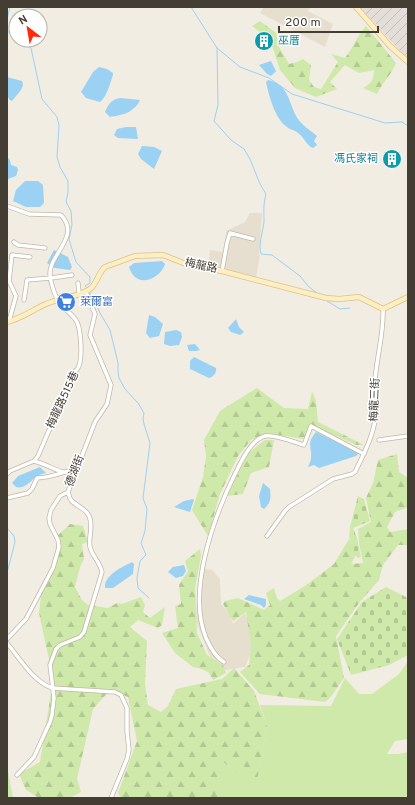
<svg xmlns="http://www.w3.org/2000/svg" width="415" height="805" font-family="Overpass,'Noto Sans TC',sans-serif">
<defs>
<pattern id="industrial-furrows" width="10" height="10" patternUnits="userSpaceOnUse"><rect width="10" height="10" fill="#e4ded8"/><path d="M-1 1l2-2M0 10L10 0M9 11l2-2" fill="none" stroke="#c5bfba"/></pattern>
<pattern id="forest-firs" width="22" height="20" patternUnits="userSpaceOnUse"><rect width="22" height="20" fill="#cee9a9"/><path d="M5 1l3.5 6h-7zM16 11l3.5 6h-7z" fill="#b2c992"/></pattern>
<pattern id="cemetery-stones" width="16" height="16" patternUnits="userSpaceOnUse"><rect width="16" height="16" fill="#cee9a9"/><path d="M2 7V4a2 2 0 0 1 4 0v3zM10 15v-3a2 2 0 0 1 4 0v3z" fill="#b2c992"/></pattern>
</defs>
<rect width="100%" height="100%" fill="#f2ede2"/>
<path fill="#e6dfd0" d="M264,7H311L308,11L333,24L325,47L260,13Z
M250,213H262L259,254L260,256L256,277L208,268L210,250L224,252L226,231L245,222Z
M201,568L212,570L220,579L221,604L230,614L233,624L245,613L256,641L245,667L225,670L211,659L196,621L197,592Z"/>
<path fill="url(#industrial-furrows)" d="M360,7H408V57L400,51Z"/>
<path fill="#cee9a9" d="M408,661V739L395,741L387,754H399L408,752V798H221V760L256,786L267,725L260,705L331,706L345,678L359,694H372L399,674Z"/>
<path fill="url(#forest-firs)" d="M260,21L276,33L279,47L289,64L297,62L303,59L311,65L309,80L314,87L321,89L338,62L331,54L345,58C353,48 357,36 366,26L396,63C392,74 382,83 377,94L363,88C371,84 374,79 374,70L359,73L345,65L330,82L337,89L316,97L295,88L280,70L270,39L252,26Z
M257,388L284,408L308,409L312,391L316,401L318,422L364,445H356L313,426L303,439L268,433L251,440L238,456L220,494L208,536L192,510L203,477L206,456L204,440L220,411Z
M265,440H274L269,467L251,473L243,494L227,496L248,453Z
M397,454L399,472L408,478V507L395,512L387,527L390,532L408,529V545H398L383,565L379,580L359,603L336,636L344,678L330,698L325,702L260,694L240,672L249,665L251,645L246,612L233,621L223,604L225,601L238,598L264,610L270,605L266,593L274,588L277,598L280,601L305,586L334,564L349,539L357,553L351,564L363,563L359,542L358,529L371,522L366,498L373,483L378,460Z
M70,524L83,526L88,542L82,544L84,559L80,567L75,587L82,600L88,605L108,608L117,603L122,604L141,597L145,605L143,612L150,618L165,607L162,625L158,628L138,620L130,627L147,641L145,684L148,705L161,712L168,706L176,689L222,679L234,668L254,691L267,725L256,787L222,761L221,798H121L118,793L137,741L128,697L110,690L93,709L77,779L81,792L70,798H39L26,790L19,774L40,762L51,693L50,664L39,613L41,596L57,556L56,537Z
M200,549L201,556L195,588L197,633L207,655L223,665L226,673L213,680L209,673L202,669L193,667L175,653L162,633L178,628L175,606L181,604L179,585L188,571L185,561Z
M7,765V766L13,798H7Z"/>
<path fill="url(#cemetery-stones)" d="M358,496L364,499L370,521L353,528L357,538L361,557L357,558L349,537L350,527Z
M386,587L408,598V655L389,665L351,675L337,639L362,602Z"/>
<path fill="#9bd1f3" d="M271,61L276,71L271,76L267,74L259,65Z
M99,67L107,69L113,73V75C110,83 107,97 100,102L86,98L81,92L93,72Z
M7,77L22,81L23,85L21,90L12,101L10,100L7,96Z
M268,80C290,84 288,104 298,119C302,125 311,131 317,136L314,141L317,145L313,148C306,145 304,137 298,133C295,130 290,130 287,127C275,119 269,96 266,82Z
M120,98L140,100C134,113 122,115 110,117L105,112C109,103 111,100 120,98Z
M126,127H136L138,139L118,138L114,135L117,129Z
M142,146L154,147L162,151L154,169L141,159L138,154Z
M7,157L10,160L11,165L17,167L18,170L16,176L8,179H7Z
M25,181H38L43,185L44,203L40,207H26L13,201L16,190Z
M54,250L68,257L72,267L70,270L55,268L47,263Z
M162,261L165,264C162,275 144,287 134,276C132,274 130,270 129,267L134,263Z
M149,315L155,317L163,324L159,336L150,338L146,333Z
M236,319L239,327L244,332L240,335L231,332L228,328Z
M176,330L181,332L182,337L179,345L170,346L164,344L165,332Z
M195,344L200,350L196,351H189L187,345Z
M194,357L216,368C217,372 214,377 209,378L190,369V361Z
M316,432L357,452L358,454L356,456L319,468L314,465L308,467C309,464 311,461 311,458C312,446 306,444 316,432Z
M40,467L46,473C32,475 28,490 16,487L12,483L18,476Z
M263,483L270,489C271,498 271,503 264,509L261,507L259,496Z
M193,499L194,500L190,512L174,507L184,501Z
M132,562L134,564L133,574L113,588H105C104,575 122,567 132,562Z
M184,565L186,571L183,576L176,578L168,572L173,567Z
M249,595L266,599V605L264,608L261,605L244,599Z"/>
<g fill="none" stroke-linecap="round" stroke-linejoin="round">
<path stroke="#9bd1f3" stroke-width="1" d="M191,7L217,48L240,67L269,78L292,94L385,123L402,122L408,126
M7,19L10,7
M7,31L16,37
M20,40L31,48L42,99L57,117L59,125L57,157L60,167L68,181V192L66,202L71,211L72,225L69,239L76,262L90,277V283L85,286L88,289
M217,48L218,105L214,121L231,140L244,149L250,159L260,184L266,194C263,206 264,211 264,222C263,232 258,244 261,254L272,255L300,276L308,286L318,294
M89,292L94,299L100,313L110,330L118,363V372L119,378L125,389L138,403L144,413L143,419L144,424L150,443L143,498L147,509L145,531L141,543L146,555L140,561L137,578L138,588L149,598
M327,301L340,309L350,308
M7,528L14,536L15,542L7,573"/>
<defs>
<path id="street" d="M7,206L29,214L61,215C79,234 56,250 51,267C49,273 50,279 52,285C54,293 57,301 63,307C68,312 74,316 77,322C81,331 83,359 78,368C78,369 74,372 74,372L38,456L34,461L10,471L7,474
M14,242L18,245L45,248
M222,271L227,243L230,233L253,239
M78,283L79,293
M24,300L27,280L51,278L72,275
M9,321L16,296L9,281L12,255L30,257
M379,440L408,436
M34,461C45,464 53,469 63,472
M7,498L28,493L32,489L37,478C50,478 63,472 76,469
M267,536L285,511L289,507L333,479L352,474L355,472C367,448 377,428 377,401C377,394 374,387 375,380C377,355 384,333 383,309
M7,639L26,619L53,568L59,547L58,540L50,524L49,518L51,510L60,496L68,492L95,422L107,404L111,385L90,335L95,314L86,292
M7,643C20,659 33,681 52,688L115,692L121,695L127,708V731L129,750L127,759L111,798
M224,662C215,657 210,647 206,638C187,592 213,519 234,476C240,464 250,440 265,436C274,434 294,442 304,445L311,426L364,454
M17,775L34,757L50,722L52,715L54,698L50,665L56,649L60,645L80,637L84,632L102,572C100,562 92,556 90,547C88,537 94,525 89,516C86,508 77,507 71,500C69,498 69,494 68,492"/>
<path id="secondary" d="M356,7L390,46L408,62
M7,322C23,318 32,310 46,304C59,298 79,297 90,289C97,284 98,273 105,267L135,256L163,255L191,266L222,271L326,298L339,299L359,297L383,309L408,297"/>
</defs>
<use href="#street" stroke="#c1b7a8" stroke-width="5"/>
<use href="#secondary" stroke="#d8c292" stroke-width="6"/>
<use href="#street" stroke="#fff" stroke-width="3.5"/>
<use href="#secondary" stroke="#ffeebf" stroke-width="4.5"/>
</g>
<defs>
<symbol id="building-disc" viewBox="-11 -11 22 22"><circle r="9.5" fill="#0f9aa8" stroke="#fff"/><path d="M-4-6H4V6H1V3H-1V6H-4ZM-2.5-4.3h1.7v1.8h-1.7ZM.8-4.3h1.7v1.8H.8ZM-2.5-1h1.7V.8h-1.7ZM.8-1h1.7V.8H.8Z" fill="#fff"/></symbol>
<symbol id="supermarket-disc" viewBox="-11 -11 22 22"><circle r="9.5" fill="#3f7fe0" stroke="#fff"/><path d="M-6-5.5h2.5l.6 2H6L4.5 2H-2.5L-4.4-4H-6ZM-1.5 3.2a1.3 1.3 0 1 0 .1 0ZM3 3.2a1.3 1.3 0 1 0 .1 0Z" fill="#fff"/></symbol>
</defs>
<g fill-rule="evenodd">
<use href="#building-disc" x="253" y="30" width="22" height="22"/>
<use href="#building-disc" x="381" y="148" width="22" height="22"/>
<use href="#supermarket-disc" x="55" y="291" width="22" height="22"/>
</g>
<g text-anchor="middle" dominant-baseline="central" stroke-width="3" stroke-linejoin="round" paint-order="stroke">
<g font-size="11" fill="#0d838f" stroke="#fff" text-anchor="start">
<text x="278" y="41">巫厝</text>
<text x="378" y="159" text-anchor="end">馮氏家祠</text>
</g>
<g font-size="11" fill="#443d33" stroke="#fff">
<text transform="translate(201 266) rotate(12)">梅龍路</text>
<text transform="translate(63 400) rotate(-65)">梅龍路515巷</text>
<text transform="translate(375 400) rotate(-88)">梅龍三街</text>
<text transform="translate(75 471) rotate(-69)">德湖街</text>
</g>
<g font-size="11" fill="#366cbe" stroke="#fff" text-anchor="start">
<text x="80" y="302">萊爾富</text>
</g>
</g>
<rect width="415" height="805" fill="none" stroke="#443d33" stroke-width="16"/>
<g transform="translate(28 28) rotate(329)"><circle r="19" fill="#ffffff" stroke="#b4b1ad"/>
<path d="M0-3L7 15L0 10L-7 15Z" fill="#ff290c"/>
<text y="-6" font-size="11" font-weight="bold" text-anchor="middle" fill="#443d33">N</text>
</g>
<path d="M279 26v6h99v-6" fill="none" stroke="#443d33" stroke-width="2"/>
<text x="285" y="26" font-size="12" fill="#443d33" stroke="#ffffff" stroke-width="3" paint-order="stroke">200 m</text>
</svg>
